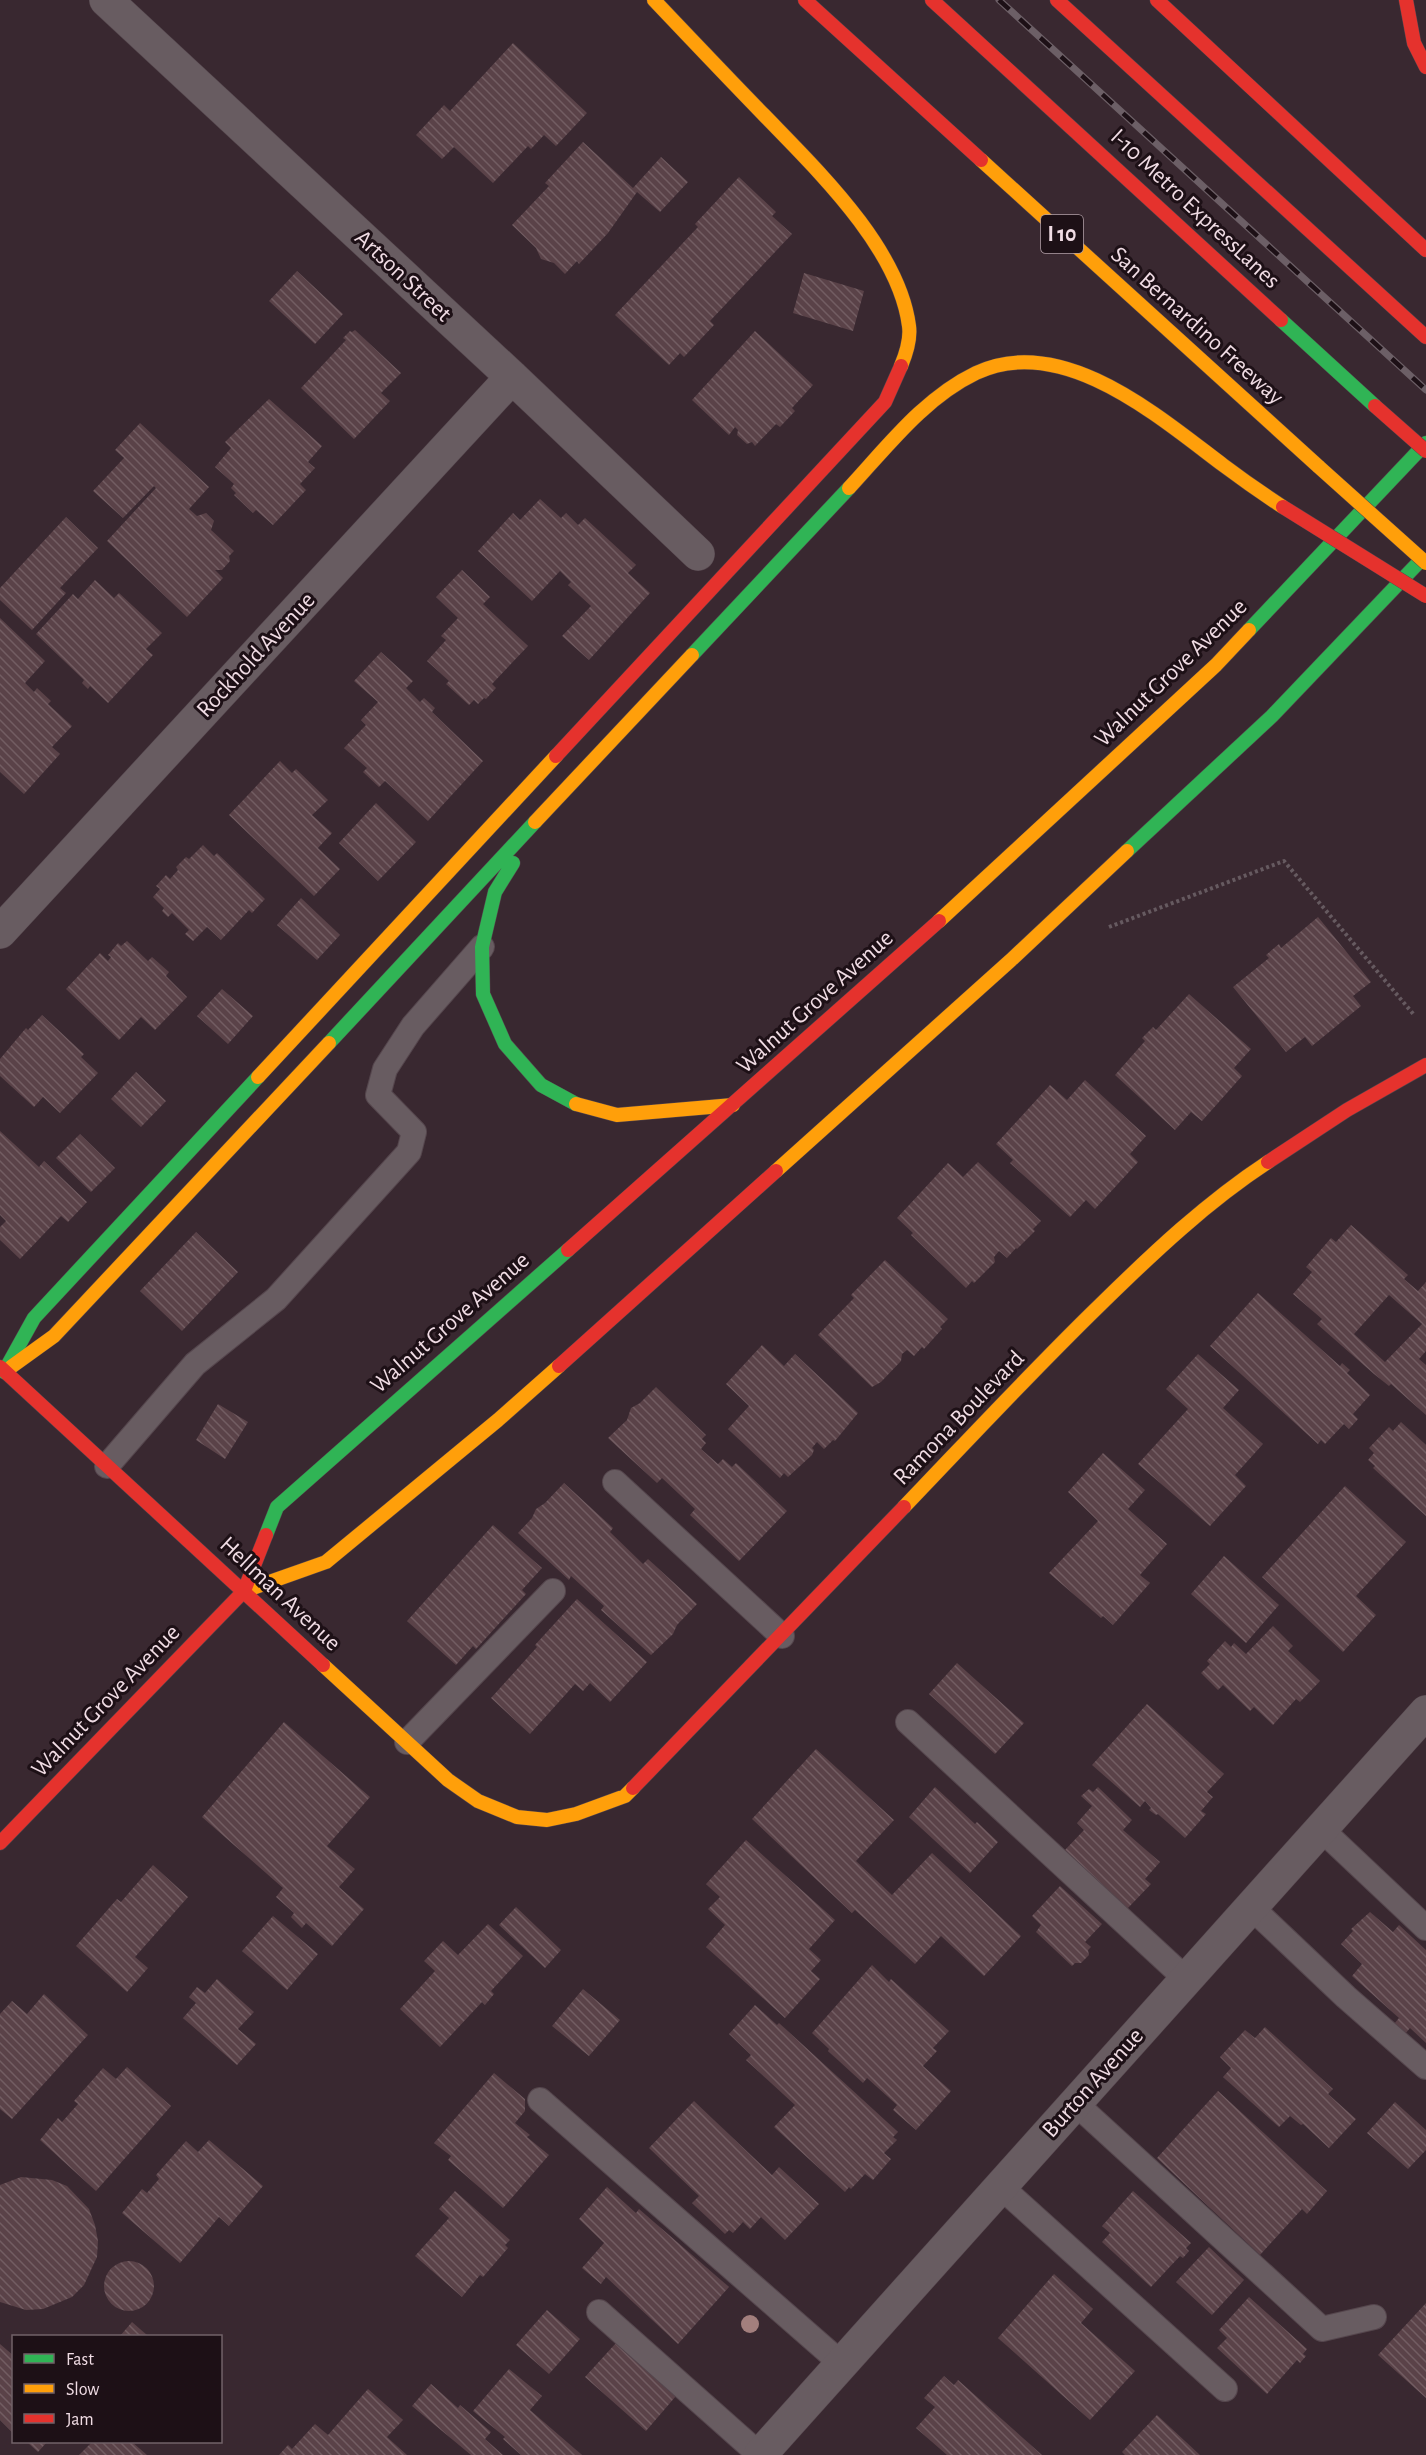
<svg xmlns="http://www.w3.org/2000/svg" width="1426" height="2455" font-family="'Alegreya Sans',sans-serif">
<defs>
<pattern id="building-back-hatch" width="6" height="6" patternUnits="userSpaceOnUse" patternTransform="scale(1.5)"><rect width="6" height="6" fill="#5a4248"/><path d="M-1 5l2 2M0 0l6 6M5-1l2 2" fill="none" stroke="#725d62"/></pattern>
</defs>
<rect width="100%" height="100%" fill="#392830"/>
<path fill="url(#building-back-hatch)" fill-rule="evenodd" d="M513,43L587,113L556,146L544,135L531,149L528,146L493,183L454,147L442,159L416,135L444,105L450,111Z
M583,142L633,188L661,157L688,182L660,212L637,192L608,233L579,264L577,261L565,274L554,263L541,259L536,248L512,225L549,186L545,183Z
M739,177L776,212L772,216L792,234L710,321L714,325L684,357L680,353L669,365L615,315L698,227L695,224Z
M297,271L343,314L315,344L269,301Z
M804,273L864,291L853,331L793,313Z
M355,330L401,373L381,393L390,401L354,439L301,388L346,340L343,338L350,331L352,332Z
M755,331L813,385L792,408L795,411L780,427L776,424L755,446L752,442L747,444L737,435L738,430L735,427L729,435L692,400Z
M269,399L322,446L308,462L315,468L300,484L306,490L273,525L256,510L253,513L234,495L236,493L231,488L234,484L215,467L231,448L225,442Z
M140,423L209,487L189,509L197,516L206,513L214,521L211,530L234,551L229,556L230,561L222,570H215L223,578L187,617L107,541L156,488L154,486L123,518L93,491L124,458L115,450Z
M540,499L561,518L566,513L578,525L585,518L636,565L628,573L650,593L589,660L562,636L591,606L568,585L571,582L560,571L532,601L478,551L513,513L520,520Z
M66,517L98,548L60,588L66,593L32,630L0,600V588Z
M462,570L490,597L483,604L528,646L492,684L496,688L486,699L484,698L478,704L474,700L469,705L446,684L449,681L427,661L446,640L441,636L458,618L436,597Z
M95,580L114,598L119,593L162,633L146,649L153,655L108,703L90,686L88,689L82,683L84,680L36,634L73,594L78,599Z
M0,618L45,661L25,683L34,692L37,688L51,701L48,704L72,726L52,747L60,754L24,794L0,772Z
M381,652L413,681L406,688L420,702L424,698L435,708L432,712L483,761L428,821L385,781L379,787L363,772L367,768L344,748L366,725L361,720L378,702L354,681Z
M280,761L292,773L296,769L328,800L312,815L332,833L318,848L340,869L314,896L229,815Z
M376,803L416,842L378,881L339,843Z
M203,845L214,856L217,853L265,899L252,913L249,910L221,940L207,927L193,941L185,934L189,930L172,913L168,917L162,911L164,908L153,897L160,889L156,886L166,875L170,879L178,870L176,867L186,857L189,859Z
M301,898L340,935L317,960L277,925Z
M1318,917L1371,982L1353,996L1361,1006L1312,1046L1305,1037L1286,1052L1233,987L1269,958L1266,955L1279,944L1281,948Z
M127,941L148,961L152,957L169,972L166,976L187,997L155,1030L141,1017L119,1040L66,989L100,953L108,961L111,957L108,955L118,943L121,946Z
M222,989L253,1016L228,1044L197,1016Z
M1189,994L1251,1049L1234,1068L1242,1076L1202,1121L1191,1112L1175,1130L1115,1075L1145,1041L1142,1038L1153,1027L1156,1030Z
M42,1015L84,1054L81,1057L98,1073L60,1113L43,1097L34,1107L0,1076V1059L26,1028L28,1030Z
M136,1072L166,1101L141,1127L111,1099Z
M1085,1080L1146,1136L1130,1154L1138,1162L1095,1209L1086,1200L1070,1217L1010,1163L1013,1160L996,1144L1050,1085L1067,1100Z
M0,1131L39,1167L44,1161L87,1202L68,1222L61,1216L20,1259L0,1240V1227L6,1221L0,1215Z
M80,1134L115,1168L91,1192L56,1158Z
M978,1162L1041,1221L1033,1229L1035,1231L1017,1249L1016,1248L1007,1258L999,1251L994,1257L995,1262L974,1283L972,1281L966,1288L911,1235L913,1233L897,1218L948,1163L963,1177Z
M1351,1225L1408,1275L1404,1279L1418,1291L1426,1282V1351L1419,1359L1426,1365V1415L1391,1384L1389,1386L1374,1374L1317,1324L1322,1319L1293,1294L1312,1272L1306,1267L1331,1238L1336,1242ZM1389,1295L1422,1324L1385,1362L1354,1334Z
M196,1232L238,1272L182,1331L140,1291Z
M885,1260L948,1319L940,1327L942,1329L924,1349L922,1347L914,1356L907,1350L902,1354L901,1361L881,1382L872,1387L818,1335L854,1298L851,1295Z
M1258,1293L1340,1366L1342,1363L1350,1370L1347,1373L1370,1395L1353,1414L1358,1419L1349,1429L1344,1424L1325,1444L1321,1440L1318,1444L1210,1346Z
M762,1345L784,1366L795,1354L858,1413L835,1441L833,1440L824,1449L817,1442L812,1448L814,1450L812,1455L788,1477L784,1473L780,1478L728,1429L749,1406L726,1384Z
M1198,1354L1239,1390L1223,1408L1263,1444L1235,1475L1246,1486L1210,1526L1138,1464L1188,1409L1166,1389Z
M656,1387L706,1435L702,1439L706,1443L701,1449L718,1464L723,1459L732,1467L736,1463L787,1511L739,1561L690,1515L695,1509L662,1478L657,1483L608,1438L627,1420L631,1408L640,1403Z
M218,1404L248,1422L225,1459L196,1440Z
M1401,1422L1426,1445V1516L1373,1468L1375,1466L1368,1460L1374,1453L1369,1448L1389,1427L1393,1431Z
M1103,1453L1145,1490L1128,1509L1167,1544L1140,1575L1150,1583L1113,1625L1103,1616L1101,1618L1049,1573L1098,1521L1068,1492Z
M564,1483L613,1528L610,1532L643,1564L648,1559L697,1604L677,1625L673,1634L651,1655L601,1610L604,1606L571,1576L569,1580L518,1533L532,1518L536,1509L545,1503Z
M1345,1486L1406,1542L1356,1596L1376,1615L1343,1652L1262,1577Z
M493,1525L542,1568L522,1590L526,1594L476,1649L473,1646L456,1665L407,1621Z
M1224,1556L1279,1605L1246,1643L1191,1594Z
M577,1599L647,1662L610,1702L590,1683L583,1691L575,1684L530,1734L491,1698L537,1647L535,1645Z
M1273,1626L1293,1646L1288,1651L1320,1681L1300,1702L1296,1699L1273,1725L1254,1707L1250,1711L1223,1685L1218,1690L1201,1673L1210,1664L1207,1661L1225,1641L1231,1647L1234,1643L1246,1654Z
M957,1663L1024,1723L995,1754L929,1694Z
M1147,1704L1224,1774L1207,1792L1213,1797L1201,1811L1206,1814L1185,1838L1158,1814L1156,1815L1149,1810L1151,1808L1145,1801L1140,1807L1092,1765Z
M284,1722L370,1797L327,1846L355,1869L339,1887L364,1909L332,1946L306,1923L302,1928L291,1917L294,1913L276,1897L283,1888L202,1817Z
M816,1749L894,1820L856,1861L892,1895L932,1853L1021,1936L984,1976L941,1936L915,1964L855,1910L852,1913L752,1819Z
M935,1787L975,1824L977,1822L998,1842L970,1873L909,1817Z
M1098,1787L1132,1820L1123,1830L1160,1862L1145,1879L1151,1884L1127,1909L1065,1850L1084,1830L1077,1823L1092,1806L1081,1796L1089,1789L1093,1792Z
M746,1840L835,1920L809,1949L821,1960L811,1971L820,1979L785,2018L706,1947L725,1925L708,1909L720,1897L706,1884Z
M153,1865L188,1897L135,1957L148,1968L127,1992L76,1946L117,1899L121,1902Z
M1060,1886L1102,1924L1085,1942L1091,1947L1088,1950L1089,1955L1081,1963H1075L1072,1966L1036,1932L1041,1925L1032,1916Z
M516,1907L561,1950L545,1968L499,1925Z
M1370,1912L1393,1932L1399,1925L1426,1950V2043L1410,2028L1405,2034L1394,2024L1399,2018L1352,1976L1362,1964L1341,1944L1353,1931L1351,1929Z
M273,1916L318,1954L287,1990L242,1951Z
M488,1924L523,1956L491,1991L494,1994L485,2005L482,2002L440,2047L400,2009L435,1971L424,1961L443,1941L458,1955Z
M872,1965L889,1982L891,1979L949,2031L933,2048L937,2051L923,2066L951,2091L916,2130L893,2110L897,2105L867,2078L863,2083L828,2051L829,2049L812,2033Z
M217,1979L254,2012L238,2029L256,2044L237,2065L183,2018L196,2003L189,1997L197,1987L205,1993Z
M583,1989L620,2020L589,2056L552,2026Z
M44,1994L88,2035L12,2119L0,2109V2014L12,2001L27,2014Z
M755,2005L777,2025L779,2023L898,2132L893,2137L897,2140L884,2153L891,2159L873,2180L865,2174L851,2189L849,2187L845,2192L774,2127L795,2105L746,2060L751,2055L729,2034Z
M1265,2027L1333,2089L1328,2094L1356,2119L1329,2148L1303,2124L1301,2125L1290,2116L1279,2127L1223,2077L1231,2068L1220,2057L1245,2030L1255,2038Z
M127,2067L171,2106L96,2191L40,2140L58,2118L62,2122L78,2104L74,2101L103,2068L116,2079Z
M494,2073L525,2099V2111L515,2123L530,2135L527,2137L549,2155L503,2208L448,2160L451,2156L434,2143Z
M1218,2091L1327,2191L1307,2214L1302,2209L1260,2255L1157,2158Z
M694,2101L772,2175L779,2167L819,2204L785,2240L761,2217L750,2229L743,2222L733,2233L729,2230L725,2234L692,2203L699,2196L649,2148Z
M1395,2102L1426,2130V2150L1408,2169L1367,2133Z
M209,2140L263,2186L229,2226L219,2217L180,2263L122,2213L142,2189L147,2193L159,2179L156,2175L186,2141L198,2152Z
M21,2177L52,2180L67,2186L89,2209L95,2225L98,2241L97,2257L84,2285L72,2297L43,2309L26,2310L0,2302V2185Z
M607,2187L636,2213L639,2209L729,2287L678,2344L606,2277L601,2284L582,2268L604,2243L579,2219Z
M455,2191L510,2240L505,2245L508,2248L483,2277L480,2275L462,2297L415,2256L449,2218L439,2209Z
M1133,2191L1191,2243L1186,2248L1189,2251L1183,2258L1180,2256L1151,2287L1102,2242L1110,2233L1102,2226Z
M1209,2247L1244,2280L1212,2315L1176,2282Z
M104 2286a25 25 0 1 1 50 0a25 25 0 1 1-50 0Z
M1054,2274L1093,2309L1081,2323L1135,2371L1090,2420L998,2338Z
M1249,2297L1307,2349L1303,2354L1306,2356L1300,2363L1297,2360L1267,2394L1217,2348L1227,2338L1219,2330Z
M1426,2303V2398L1378,2355Z
M547,2310L580,2339L549,2374L516,2345Z
M132,2322L148,2336H120Z
M616,2343L676,2396L646,2431L585,2377Z
M0,2344L14,2356V2434L0,2420Z
M509,2369L542,2396L530,2410L582,2455H521L503,2439L505,2437L473,2411Z
M944,2376L954,2385L958,2380L1042,2455H947L916,2428L935,2407L924,2398Z
M431,2384L458,2408L460,2405L491,2432L485,2439L503,2455H471L412,2406Z
M368,2389L403,2420L387,2437L407,2455H279L288,2445L292,2449L315,2424L328,2435Z
M1157,2415L1200,2455H1125L1122,2452Z
M27,2442H47L38,2452Z
M92,2442H132L147,2455H79Z"/>
<g fill="none" stroke-linecap="round" stroke-linejoin="round">
<defs>
<path id="lane" d="M107,1466L195,1364L276,1299L409,1152L414,1132L378,1095L385,1069L413,1026L482,947
M615,1482L782,1636
M908,1722L1186,1979
M407,1742L553,1591
M1321,1829L1426,1928
M1251,1907L1346,1997L1426,2067
M540,2100L842,2364
M1075,2103L1322,2329L1374,2317
M1001,2187L1225,2389
M599,2312L760,2455"/>
<path id="street" d="M106,0L512,377L698,554
M0,932L512,377
M760,2455L1426,1712"/>
<path id="fast" d="M1281,320L1375,406
M1249,630L1426,443
M692,655L849,488
M1127,851L1272,716L1420,561
M513,863L495,892L482,947L483,994L505,1044L541,1085L576,1104
M329,1043L535,822
M4,1372L34,1318L258,1077
M266,1535L277,1507L568,1250"/>
<path id="slow" d="M654,0C691,39 727,77 764,115C817,170 899,248 909,326C911,340 906,354 901,366
M981,160L1319,467
M849,488C887,447 924,398 976,373C1062,332 1159,417 1223,465C1243,480 1263,494 1283,507
M535,822L692,655
M939,921L1216,665L1249,630
M258,1077L556,756
M576,1104L617,1115L733,1105
M776,1171L1011,960L1127,851
M11,1367L54,1336L329,1043
M904,1507C969,1439 1033,1370 1101,1304C1153,1253 1207,1202 1268,1162
M244,1591L326,1562L498,1420L559,1366
M323,1665L448,1780L478,1801L517,1817L547,1820L576,1814L625,1796L633,1788"/>
<path id="jam" d="M805,0L981,160
M932,0L1281,320
M1057,0L1426,337
M1157,0L1426,250
M1406,0L1414,43L1426,67
M556,756L885,402L901,366
M1268,1162L1347,1110L1426,1065
M568,1250L939,921
M559,1366L776,1171
M0,1367L323,1665
M633,1788L904,1507
M0,1843L244,1591L266,1535"/>
</defs>
<use href="#lane" stroke="#55464d" stroke-width="26"/>
<use href="#street" stroke="#55464d" stroke-width="34"/>
<use href="#fast" stroke="#55464d" stroke-width="15"/>
<use href="#slow" stroke="#55464d" stroke-width="15"/>
<use href="#jam" stroke="#55464d" stroke-width="15"/>
<path stroke="#665a60" stroke-width="4" stroke-dasharray="3 3" stroke-linecap="butt" d="M1109,927L1284,861L1415,1016"/>
<use href="#lane" stroke="#685c61" stroke-width="24"/>
<use href="#street" stroke="#685c61" stroke-width="33"/>
<use href="#fast" stroke="#30b455" stroke-width="14"/>
<use href="#slow" stroke="#ff9f0a" stroke-width="14"/>
<use href="#jam" stroke="#e5322d" stroke-width="14"/>
<defs>
<path id="rail" d="M999,0L1426,390"/>
</defs>
<use href="#rail" stroke="#6c5f66" stroke-width="7"/>
<use href="#rail" stroke="#1d1016" stroke-width="4.5" stroke-dasharray="14" stroke-linecap="butt"/>
<defs>
<path id="slow-bridge" d="M1319,467L1426,563"/>
<path id="jam-bridge" d="M1375,406L1426,451
M1283,507L1426,596"/>
</defs>
<use href="#slow-bridge" stroke="#55464d" stroke-width="15" stroke-linecap="butt"/>
<use href="#jam-bridge" stroke="#55464d" stroke-width="15" stroke-linecap="butt"/>
<use href="#slow-bridge" stroke="#ff9f0a" stroke-width="14"/>
<use href="#jam-bridge" stroke="#e5322d" stroke-width="14"/>
</g>
<circle fill="#a37f7d" cx="750" cy="2324" r="9"/>
<g text-anchor="middle" dominant-baseline="central" stroke-width="6" stroke-linejoin="round" paint-order="stroke">
<rect fill="#1d1016" stroke="#b19fa6" stroke-width="1.5" x="1041" y="215" width="42" height="38" rx="4.5"/>
<g font-size="22" font-weight="bold" fill="#f0dce4">
<text x="1062" y="234">I 10</text>
</g>
<g font-size="24" fill="#f0dce4" stroke="#1d1016">
<text transform="translate(1195 209) rotate(43)">I-10 Metro ExpressLanes</text>
<text transform="translate(403 276) rotate(43)">Artson Street</text>
<text transform="translate(1197 326) rotate(42)">San Bernardino Freeway</text>
<text transform="translate(256 655) rotate(-47)">Rockhold Avenue</text>
<text transform="translate(1171 673) rotate(-44)">Walnut Grove Avenue</text>
<text transform="translate(815 1002) rotate(-42)">Walnut Grove Avenue</text>
<text transform="translate(450 1323) rotate(-41)">Walnut Grove Avenue</text>
<text transform="translate(959 1418) rotate(-46)">Ramona Boulevard</text>
<text transform="translate(280 1594) rotate(43)">Hellman Avenue</text>
<text transform="translate(106 1701) rotate(-46)">Walnut Grove Avenue</text>
<text transform="translate(1093 2083) rotate(-48)">Burton Avenue</text>
</g>
</g>
<rect x="12" y="2335" width="210" height="108" fill="#1d1016" stroke="#716268" stroke-width="1.5"/>
<rect x="24" y="2354" width="30" height="9" fill="#30b455" stroke="#716268" stroke-width="1.5"/>
<text x="66" y="2365" font-size="18" fill="#f0dce4">Fast</text>
<rect x="24" y="2384" width="30" height="9" fill="#ff9f0a" stroke="#716268" stroke-width="1.5"/>
<text x="66" y="2395" font-size="18" fill="#f0dce4">Slow</text>
<rect x="24" y="2414" width="30" height="9" fill="#e5322d" stroke="#716268" stroke-width="1.5"/>
<text x="66" y="2425" font-size="18" fill="#f0dce4">Jam</text>
</svg>
